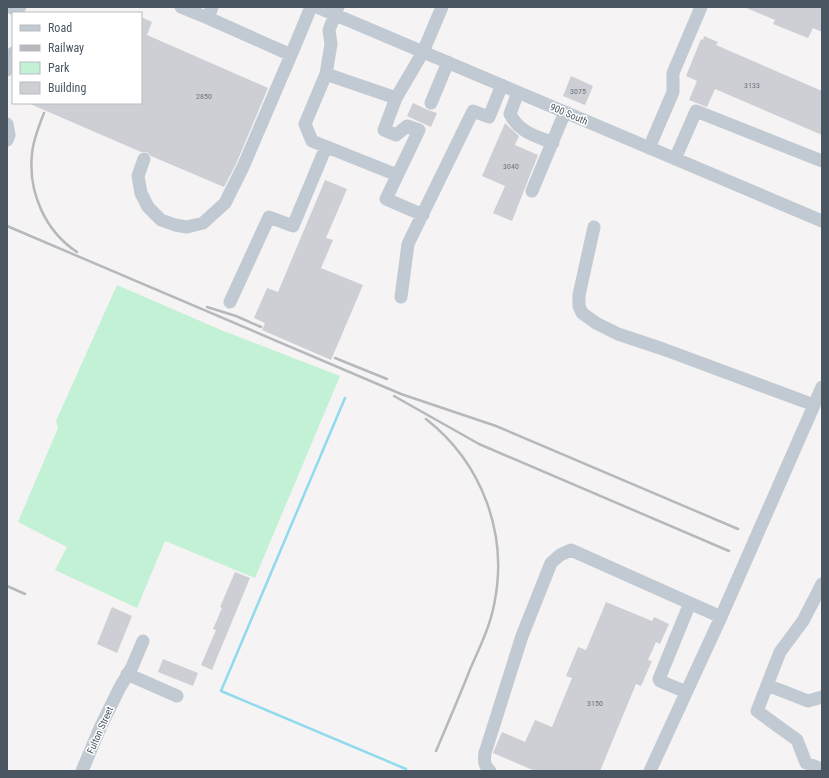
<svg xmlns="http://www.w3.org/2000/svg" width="829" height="778" font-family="'Roboto Condensed',sans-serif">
<rect width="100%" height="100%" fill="#f5f3f3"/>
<path fill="#c3f1d5" d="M117,285L221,330L340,376L255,578L165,541L137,608L55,570L67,547L18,522L58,428L56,421Z"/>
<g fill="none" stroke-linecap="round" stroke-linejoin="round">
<path stroke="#90daee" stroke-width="2.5" d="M345,398L221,691L406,769"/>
</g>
<path fill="#cdcfd5" d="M744,7H822V32L813,28L808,38L773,24L775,20Z
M141,17L152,22L147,35L268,88L236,164L224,187L151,156L147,152H141L28,103H141Z
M704,36L718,42L716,45L822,91V135L715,89L707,107L689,100L697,81L686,76L701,39L703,40Z
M571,76L593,86L585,105L563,96Z
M413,103L428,110L437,113L431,127L407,116Z
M505,123L519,136L515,145L538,155L512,221L493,213L505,186L482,176Z
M325,180L347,189L326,238L333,240L321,268L363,285L331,360L262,330L265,323L254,318L267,288L278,292Z
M235,572L250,578L212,670L201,665L216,630L213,629L222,608L220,607Z
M606,602L652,621L654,617L669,624L660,644L656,642L648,660L652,661L641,686L636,684L600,771H535L493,753L502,732L525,742L535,720L552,727L572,678L566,676L578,647L586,650Z
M112,607L132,616L117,653L97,644Z
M163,659L198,673L193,686L158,672Z"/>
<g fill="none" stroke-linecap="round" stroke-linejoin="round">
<path stroke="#c1cad2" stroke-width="13" d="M10,7L17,10L20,7
M181,7L208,18L212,7
M317,7L822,221
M338,7L329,30L331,44L326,74L396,98L423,52L442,7
M208,18L291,55L311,7
M7,70L13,53
M326,74L305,124L312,141L397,175
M518,92L510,114C520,133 534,135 553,143
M396,98L384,130L396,135L407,126L419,130L386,199L423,215
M431,103L448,62
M7,124L9,135L7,140
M649,148L673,92V73L701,7
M144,159L138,176L141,193L148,207L161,220L175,225L187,227L203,223L225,203L243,167L291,55
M675,159L696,111L822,161
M532,191L565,112
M594,227L579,295V306L582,313L596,323L618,334L663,349L814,405
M401,297L408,244L473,111L489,117L502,85
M230,302L269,217L293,226L326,147
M822,584L803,621L780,652L757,711L797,740L806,763L822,769
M127,674L177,696
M767,685L808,701L822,697
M686,692L660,681L659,679L690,603
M82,771L100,728L119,689L132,667L143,641
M490,771C484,766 484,760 485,753L522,636L551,563L560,555L571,550L721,617
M650,771L721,617L822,387"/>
<path stroke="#b5b8bd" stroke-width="2.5" d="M44,113C39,126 33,140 32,154C28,192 45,231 77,252
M7,226L401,394L496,426L738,529
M207,307L236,316L261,327
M335,358L387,379
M394,396L479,444L729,551
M426,419C482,463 509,534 494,605C490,626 480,647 471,667C460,695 448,723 436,751
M7,586L25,594"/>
</g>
<g text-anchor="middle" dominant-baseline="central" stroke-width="3" stroke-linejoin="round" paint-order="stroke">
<g font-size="8" fill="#6b747e">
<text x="752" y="85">3133</text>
<text x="578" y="91">3075</text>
<text x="204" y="96">2850</text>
<text x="511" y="166">3040</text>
<text x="595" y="703">3150</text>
</g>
<g font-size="10" fill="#4a5661" stroke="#fff">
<text transform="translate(569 114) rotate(23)">900 South</text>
<text transform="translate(100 730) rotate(-66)">Fulton Street</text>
</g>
</g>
<rect width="829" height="778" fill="none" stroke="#4a5661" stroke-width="16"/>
<rect x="12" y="12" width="130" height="92" fill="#ffffff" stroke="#b7bbc0"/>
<rect x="20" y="25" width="20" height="6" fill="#c1cad2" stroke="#b7bbc0"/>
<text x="48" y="32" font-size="12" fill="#4a5661">Road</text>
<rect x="20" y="45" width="20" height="6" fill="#b5b8bd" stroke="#b7bbc0"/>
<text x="48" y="52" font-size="12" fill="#4a5661">Railway</text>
<rect x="20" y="62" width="20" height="12" fill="#c3f1d5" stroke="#b7bbc0"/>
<text x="48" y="72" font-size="12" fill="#4a5661">Park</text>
<rect x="20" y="82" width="20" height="12" fill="#cdcfd5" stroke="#b7bbc0"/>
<text x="48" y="92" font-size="12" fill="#4a5661">Building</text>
</svg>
